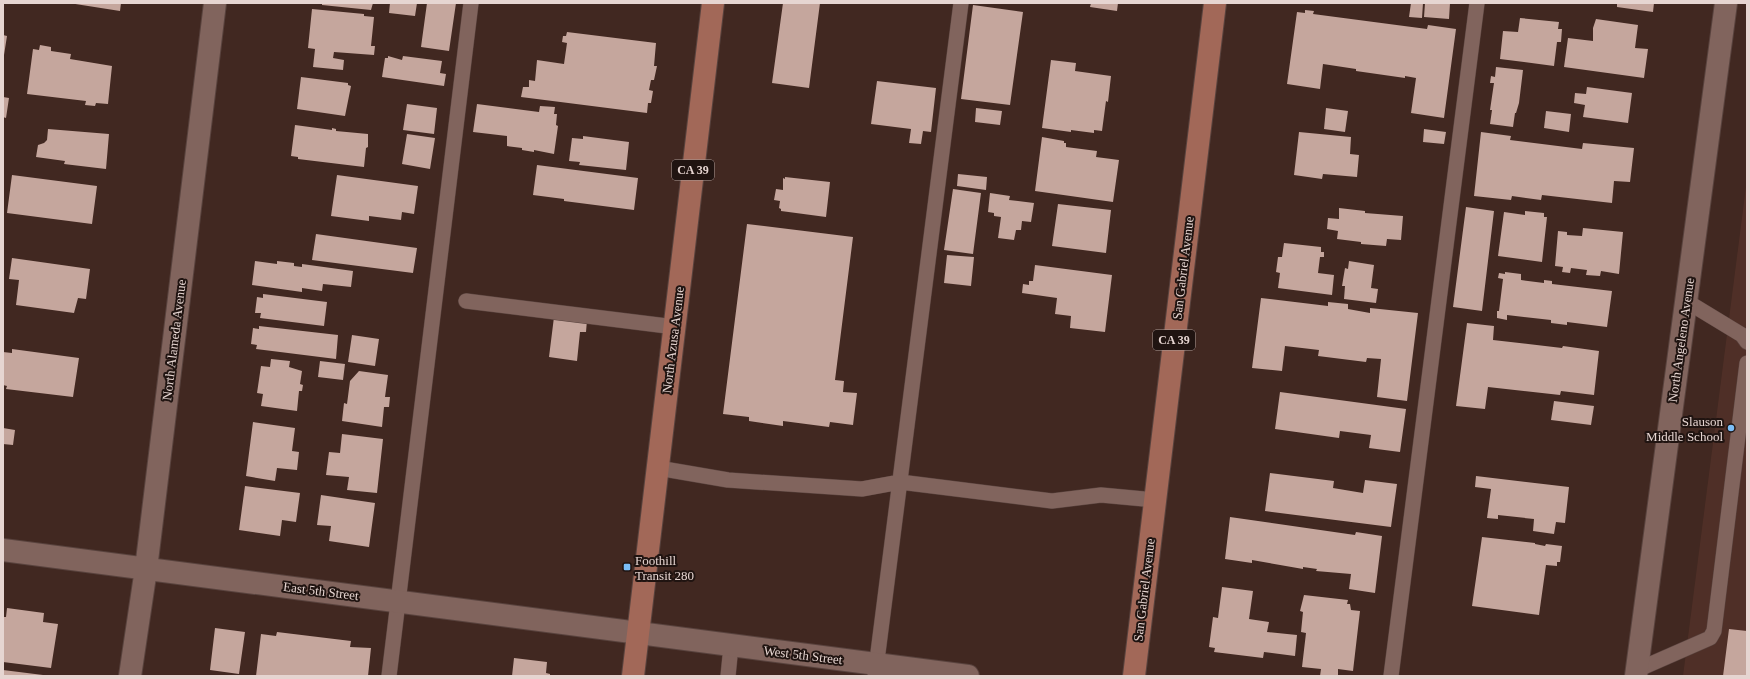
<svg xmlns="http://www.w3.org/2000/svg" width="1750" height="679" font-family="Georgia,serif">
<rect width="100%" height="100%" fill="#412821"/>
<path fill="#4f2f27" d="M1747,179V676H1683Z"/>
<path fill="#c5a69d" d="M69,3H121L120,11Z
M322,3H373L371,10L322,5Z
M390,3H417L415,16L389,13Z
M427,3H456L449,51L421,47Z
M783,3H820L809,88L772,83Z
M1091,3H1118L1117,11L1090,7Z
M1411,3H1423L1422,18L1409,17Z
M1425,3H1450L1449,19L1424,17Z
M1617,3H1654L1653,12L1617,7Z
M973,5L1023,12L1010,105L961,99Z
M312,9L364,14V16L374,17L371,46H375L374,55L334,52L333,58L344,60L343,70L313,67L315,49L308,48Z
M1305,10L1314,11L1313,14L1427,29L1428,25L1456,29L1444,118L1411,113L1416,78L1405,76V78L1356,71V69L1323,64L1320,89L1287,84L1297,12L1305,13Z
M1520,18L1559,22L1558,29H1562L1561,42H1557L1554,66L1500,59L1503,31L1518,32Z
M1596,19L1638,25L1635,48L1648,49L1644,78L1564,67L1568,38L1593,41V28Z
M567,32L656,43L654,66H657L654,80H651L649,90L653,91L651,103H648L647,113L521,97L523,87H529V80L535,81L537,60L564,64L567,43L562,42L563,36H566Z
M3,35L7,36L4,55H3Z
M40,45L51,47V51L71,54L70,59L112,66L108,104L96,103L95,106L85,105L86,101L27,94L33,49L39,50Z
M388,56L402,60L403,56L442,61L440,73L446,74L444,86L382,77L385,58H388Z
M1051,60L1076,63L1075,71L1111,76L1108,102L1106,101L1102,131L1094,130V133L1071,130V132L1042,128Z
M1496,67L1523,70L1519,103L1516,113H1515L1513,127L1490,124L1492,110H1490L1494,83H1490L1491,76L1495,77Z
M301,77L348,83V85L351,86L345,116L297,109Z
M877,81L936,88L931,132L923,131L921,144L909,143L911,129L871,124Z
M1587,87L1632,93L1628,123L1583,117L1585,105L1574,103L1575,93L1586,94Z
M3,97L9,98L6,118L3,117Z
M407,104L437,108L434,134L403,130Z
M477,104L539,112L540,106L555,107L554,114H557L556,125L558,126L554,154L534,150V152L522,150V148L507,146V136L473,132Z
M976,108L1002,111L1000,125L975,122Z
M1326,108L1348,111L1345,132L1324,129Z
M1546,111L1571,114L1569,132L1544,128Z
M295,125L332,130V128L336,129V131L368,134V147L366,148L364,167L298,159V157L291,156Z
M48,129L109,134L106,169L64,164L65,161L36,157L38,145L44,143L47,140Z
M1424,129L1446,132L1444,144L1423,142Z
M1299,132L1351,137L1350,154L1359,155L1357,177L1323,174L1322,179L1294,175Z
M1481,132L1511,136L1510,140L1582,149L1583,143L1634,148L1630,182L1614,181L1612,203L1542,195L1541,200L1512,196L1511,200L1474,196Z
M407,134L435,138L430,169L402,164Z
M583,136L629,142L626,170L579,165L580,162L569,161L572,138L583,139Z
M1042,137L1064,141V143H1066V147L1097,151L1096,157L1119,160L1113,202L1035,191Z
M537,165L638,178L634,210L564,201V199L533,195Z
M958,174L987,177L986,190L957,186Z
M12,175L97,186L92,224L7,213Z
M337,175L418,186L414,214L402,212L401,220L369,216V221L331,216Z
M785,177L830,182L826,217L781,211V209L779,208L780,201L774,200L776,189L783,190V178L785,179Z
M953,189L981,193L973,254L944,250Z
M990,193L1010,196L1009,200L1034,203L1031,222L1022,221L1021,230H1016L1014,240L998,238L1001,217L994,216V213L988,212Z
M1058,204L1111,210L1106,253L1052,246Z
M1466,207L1494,211L1482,311L1453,307Z
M1339,208L1365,211V213L1403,216L1401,240L1387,239L1386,246L1361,244V242L1337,239L1338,231L1327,229L1328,218L1339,219Z
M1525,211L1544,213V217H1547L1542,262L1498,256L1504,212L1525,215Z
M747,224L853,237L835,380L844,381L843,392L857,393L853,425L830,422L829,427L783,421V426L749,421V417L723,414Z
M1583,228L1623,232L1619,274L1601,271L1600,276L1586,275L1587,270L1571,268L1570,273L1562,272L1563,267L1555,266L1558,231L1567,232V235L1582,236Z
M316,234L417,248L413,273L312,260Z
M1284,243L1321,247V252H1324V257H1320L1318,273L1334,275L1332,295L1278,288L1280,273L1276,272L1278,257H1282Z
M947,255L974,257L971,286L944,283Z
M12,258L90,269L86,299L78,298L74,313L16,305L19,280L9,279Z
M255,261L277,264V261L294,263V266L302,267V264L353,271L351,287L323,284L322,291L302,288V292L252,285Z
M1349,261L1374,265L1371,288L1378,289L1376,303L1344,299L1345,286H1342L1345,268L1348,269Z
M1035,265L1112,275L1105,332L1070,328L1071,316L1055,314L1057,298L1022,293L1023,284L1029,285V281H1033Z
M1505,272L1521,274V280L1544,283V280L1552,281V284L1612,291L1607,327L1567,322V325L1551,323V320L1507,315V320L1497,318V311H1499L1503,279L1498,278L1499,273L1505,274Z
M263,294L327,302L324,326L260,318L261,313H255L257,297L263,298Z
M1261,298L1328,306V302L1348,304V309L1370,313V308L1418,313L1407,401L1377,397L1381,359L1367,358L1366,362L1318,356L1319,350L1285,346L1282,371L1252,368Z
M554,317L587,320L586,332H580L577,361L549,357Z
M1467,323L1494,326L1493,340L1562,348L1563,346L1599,351L1594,395L1561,391L1560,395L1488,387L1485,409L1456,406Z
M259,326L338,335L336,359L256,349L257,345L251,344L253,328L259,329Z
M352,335L379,339L375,366L348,362Z
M12,349L79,358L73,397L6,389L7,386L3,385V352L12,353Z
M271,359L290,361L289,367L302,371L300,384L303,385L302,391H299L297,411L261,406L263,394L257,393L261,366L270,367Z
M320,361L345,364L343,380L318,377Z
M359,371L388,375L385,397H390L389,407H384L382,427L342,421L344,403L347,404L350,381Z
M1280,392L1406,409L1400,452L1369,448L1371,435L1340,431L1339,438L1275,429Z
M1554,401L1594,406L1591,425L1551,420Z
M253,422L295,428L292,451L299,452L297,470L277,468L275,481L246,476Z
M3,428L15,430L13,445L3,444Z
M342,434L383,439L377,493L347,490L349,477L326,475L329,452L340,453Z
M1270,473L1334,481L1333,488L1363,493L1365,480L1397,484L1391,527L1265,511Z
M1476,476L1569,487L1565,523L1556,522L1554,534L1533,531L1534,519L1498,515V519L1487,518L1491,489L1475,487Z
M245,486L300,493L296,522L282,520L280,536L239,530Z
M321,495L375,503L369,547L329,541L331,526L317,525Z
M1230,517L1355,535L1356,532L1382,536L1375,593L1349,589L1351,574L1316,571L1317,569L1303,567V569L1252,560V563L1225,559Z
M1482,537L1535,543V544L1545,546L1546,544L1562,546L1560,562H1557V566L1546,565L1539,615L1472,606Z
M1222,587L1253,591L1249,619L1269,622L1267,632L1297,635L1295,656L1264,652L1263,658L1214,652L1215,648L1209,647L1213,617L1218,618Z
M1304,595L1348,600L1347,604H1350L1351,610L1360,611L1353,671L1338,669V676H1320L1321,669L1302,667L1306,633L1301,632L1303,612L1300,611Z
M7,608L44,613L43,622L58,624L51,668L3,662V617H6Z
M215,628L245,632L239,674L210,670Z
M1729,629L1747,631V676H1723Z
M277,632L351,641L350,647L371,648L368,676H256L261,634L276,636Z
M514,658L547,662L546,673L550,674V676H512Z
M3,670L43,675V676H3Z"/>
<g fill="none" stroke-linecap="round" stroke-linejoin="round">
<defs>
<path id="lane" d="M466,301L675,327
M1686,301L1742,335L1747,342
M658,468L728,480L862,489L900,482L1052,501L1101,495L1155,500
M1637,670L1710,638L1714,631L1747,363
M389,676L471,3
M728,676L731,646
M875,676L961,3
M1391,676L1477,3"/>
<path id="street" d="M3,550L968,676
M130,676L146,569L215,3
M1636,676L1726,3"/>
<path id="primary" d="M633,676L713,3
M1134,676L1215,3"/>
</defs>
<use href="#lane" stroke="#59433e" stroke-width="16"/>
<use href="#street" stroke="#59433e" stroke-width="24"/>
<use href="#primary" stroke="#59433e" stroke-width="24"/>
<use href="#lane" stroke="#81645d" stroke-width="15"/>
<use href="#street" stroke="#81645d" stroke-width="22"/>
<use href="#primary" stroke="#a26858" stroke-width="22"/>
</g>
<g fill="#7bbef8" stroke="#201411" stroke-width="1.5">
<circle cx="1731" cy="428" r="4"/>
<rect x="623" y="563" width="8" height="8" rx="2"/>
</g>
<g text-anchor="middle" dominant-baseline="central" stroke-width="4" stroke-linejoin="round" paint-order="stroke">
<g fill="#201411" stroke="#ab9b97" stroke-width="1">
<rect x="672" y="160" width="42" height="20" rx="3"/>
<rect x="1153" y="330" width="42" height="20" rx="3"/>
</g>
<g font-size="12" font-weight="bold" fill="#e6d5d1">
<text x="693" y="170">CA 39</text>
<text x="1174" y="340">CA 39</text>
</g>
<g font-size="13" fill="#e6d5d1" stroke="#201411">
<text transform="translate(1183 268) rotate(-83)">San Gabriel Avenue</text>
<text transform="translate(174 340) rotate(-83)">North Alameda Avenue</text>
<text transform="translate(673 340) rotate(-83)">North Azusa Avenue</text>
<text transform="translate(1681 340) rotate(-82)">North Angeleno Avenue</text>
<text transform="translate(1144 590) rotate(-83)">San Gabriel Avenue</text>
<text transform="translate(321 591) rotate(7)">East 5th Street</text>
<text transform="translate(803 655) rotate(7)">West 5th Street</text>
</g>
<g font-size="13" fill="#e6d5d1" stroke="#201411" text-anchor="end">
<text x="1723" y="421">Slauson<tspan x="1723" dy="15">Middle School</tspan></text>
<text x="635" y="560" text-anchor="start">Foothill<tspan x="635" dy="15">Transit 280</tspan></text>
</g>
</g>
<rect width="1750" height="679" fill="none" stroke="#e6d5d1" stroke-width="8"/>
</svg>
